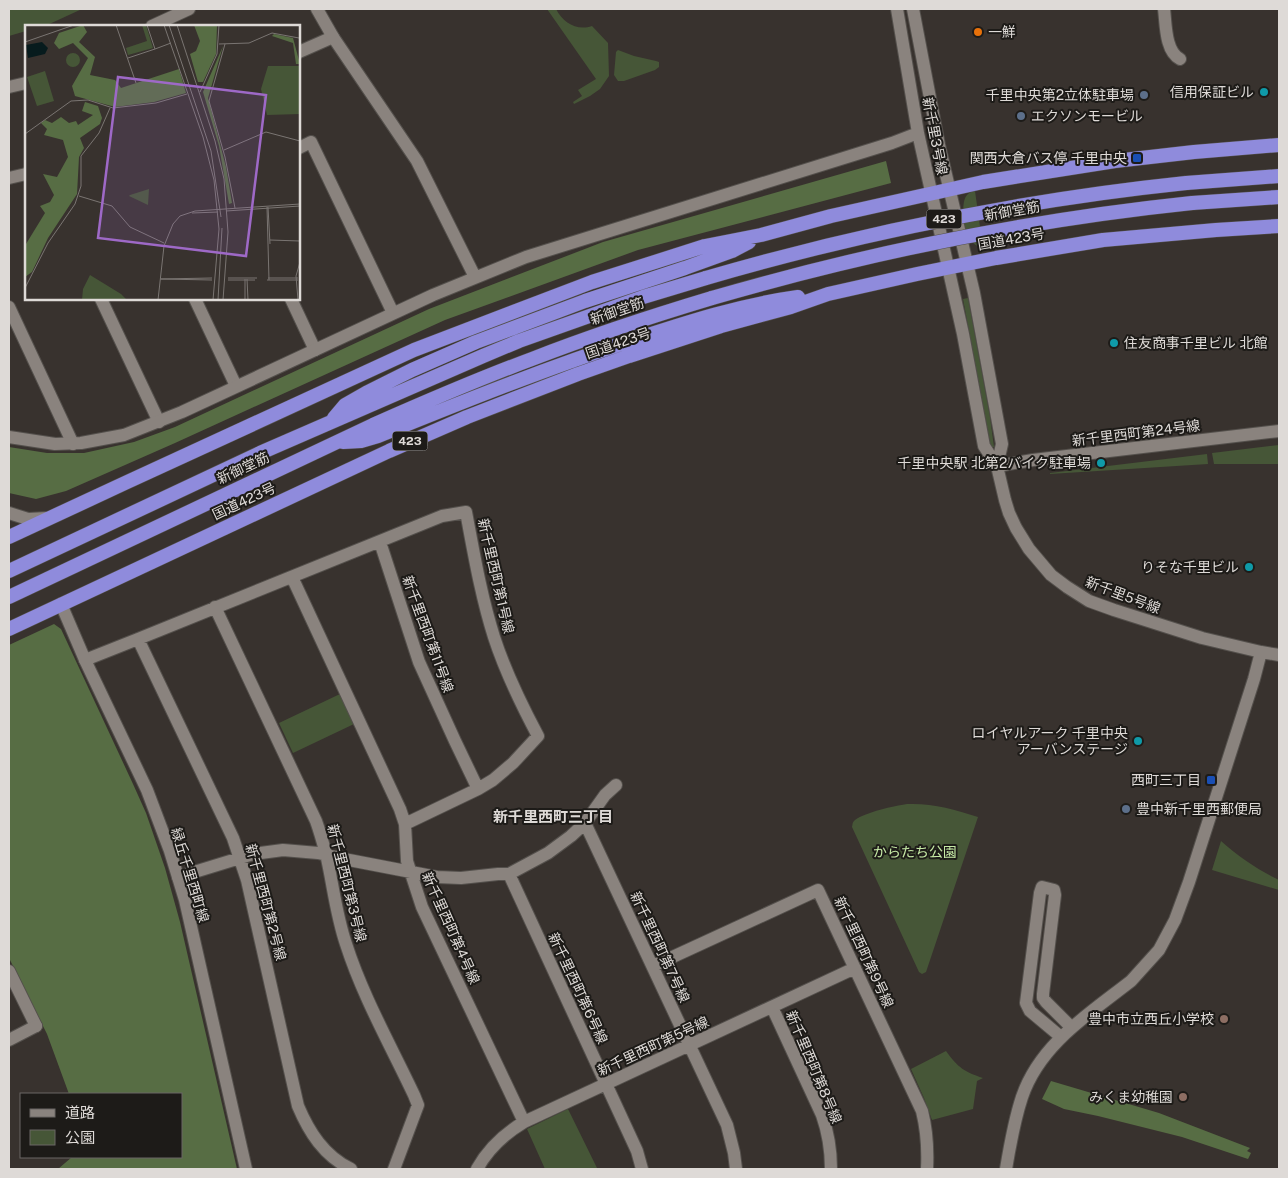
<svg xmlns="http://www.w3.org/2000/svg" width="1288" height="1178" font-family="'Public Sans','Noto Sans JP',sans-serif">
<rect width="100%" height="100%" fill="#38322e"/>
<path fill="#465637" d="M9,9H82L45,26H26V31L9,36Z
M547,9H556C563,23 577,31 592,26L608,43L609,76L600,89L590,96L574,104L573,102L582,96L578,90L596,79Z
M618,50L634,56L656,61L659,62V67L655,70L624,81H618L614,75L616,52Z
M975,191L983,248C978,247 973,244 970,239C964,231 960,202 967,195C970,192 971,192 975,191Z
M968,298L990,417L994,447L991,448L963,299Z
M1279,445V464H1214L1212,453Z
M1207,454L1208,464L1050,474V473Z
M340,694L354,724L293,753L279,723Z
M907,804C932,803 954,809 978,817L926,972L922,974L919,972L852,827C853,823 852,823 855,820C866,812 894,806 907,804Z
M1221,841C1239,857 1258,870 1279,880V890L1212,870Z
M946,1051C958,1068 965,1072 983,1078L977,1081L973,1109L932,1120L924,1098L911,1069Z
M568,1109L597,1168V1169H545L527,1129Z"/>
<path fill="#576d44" d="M886,161L891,183L638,250L445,320L175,443L66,491L36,499L9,493V447L47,453H84L134,442L175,427L429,309L603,242Z
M54,624L61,629L133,784L146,813L165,868L180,922L237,1169H58L72,1157H181V1094H69L47,1034L9,958V645Z
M1051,1081L1159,1113L1250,1148L1247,1151L1251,1153L1248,1159L1182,1137L1098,1116L1064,1109L1042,1099Z"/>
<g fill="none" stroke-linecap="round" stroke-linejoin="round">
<defs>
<path id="minor" d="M1164,9C1166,24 1165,51 1180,59
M152,26L189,9
M299,52L333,37
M9,87L26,83
M299,148L311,142L393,313
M9,178L26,174
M101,299L159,422
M195,299L236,386
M291,299L315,350
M9,307L73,444
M997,466L1033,460L1279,431
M380,542L419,662L455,741L478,789
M292,577L400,809L405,824L407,861L422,907L524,1122
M215,607L316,821C320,832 323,843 326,854C333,884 336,915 346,944C363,997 391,1046 414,1095L418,1105L394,1169
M138,639L233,838L247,880L298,1106C309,1132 324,1156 351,1169
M85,660L138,639L442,516L466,512C474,554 481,596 494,637C505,671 521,704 538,736L513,763L493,780L478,789L405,824
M585,823L727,1125L734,1153L736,1169
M509,874L637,1151L642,1169
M178,877L253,854L283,850L318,853L349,860L437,877L461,878L498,874H509L548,853L571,836L585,823L605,795L616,785
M653,966L818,890L922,1111C927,1131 928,1149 927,1169
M9,971L36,1026
M772,1007L822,1115C828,1132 831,1151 831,1169
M1061,1037L1030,1011L1026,1003L1040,893L1042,887L1054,890L1055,895L1043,994V998L1046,1002L1071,1027
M477,1169C488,1149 504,1134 524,1122L855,968"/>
<path id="tertiary" d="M317,9L333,37L417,161L475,277
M897,9L918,133L963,334L984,446L997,466L1005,500L1009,513L1016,528L1029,549L1051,575L1067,587L1089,601L1114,610L1202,638L1261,652L1279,655
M913,9L939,145L974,293L1002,444L997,466
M9,437L55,444L81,443L124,435L182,412L433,295L526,257L892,143L918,133
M9,513L28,519L47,518
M61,604L85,660L147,790L170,851L185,900L246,1169
M9,1040L36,1026
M1006,1169C1010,1145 1014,1121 1022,1097C1040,1044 1089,1014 1131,981L1159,950L1175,920L1189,882L1254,679L1261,652"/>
<path id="trunk" d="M1186,183L1279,176
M1192,203L1279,197
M334,418L345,405L366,393L412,370L476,342L585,301L685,268L732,251L749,242
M343,442L361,441L378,436C462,402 547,368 633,340C688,322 740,305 798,297
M9,537L125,483L414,350L592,282L705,246L761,235L831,216L983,182L1115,161L1194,152L1279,145
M9,571L260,453L483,356L519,341L643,297L706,278
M9,597L373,425C425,402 478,379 532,359C591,336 652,316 712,298
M9,629L389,451L467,417L578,374L629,356L721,326L791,307L828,294L917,274L996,258L1103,240L1216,230L1279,226"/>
</defs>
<use href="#minor" stroke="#54504c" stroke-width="14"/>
<use href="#tertiary" stroke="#54504c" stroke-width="14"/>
<use href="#trunk" stroke="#54504c" stroke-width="15"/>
<use href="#minor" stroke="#8a837e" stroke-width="12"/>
<use href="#tertiary" stroke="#8a837e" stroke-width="12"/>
<use href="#trunk" stroke="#8f8bdc" stroke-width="14"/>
<defs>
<path id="trunk-bridge" d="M706,278C864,232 1023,200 1186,183
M712,298C870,252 1029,220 1192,203"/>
</defs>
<use href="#trunk-bridge" stroke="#54504c" stroke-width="15" stroke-linecap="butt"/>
<use href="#trunk-bridge" stroke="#8f8bdc" stroke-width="14"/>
</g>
<circle fill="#e8710a" stroke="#1d1b18" stroke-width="2" cx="978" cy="32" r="5"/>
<g fill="#0f9aa8" stroke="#1d1b18" stroke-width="2">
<circle cx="1264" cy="92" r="5"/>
<circle cx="1114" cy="343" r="5"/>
<circle cx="1101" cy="463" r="5"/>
<circle cx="1249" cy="567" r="5"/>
<circle cx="1138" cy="741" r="5"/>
</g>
<g fill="#5c6f8a" stroke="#1d1b18" stroke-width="2">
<circle cx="1144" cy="95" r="5"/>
<circle cx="1021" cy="116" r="5"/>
<circle cx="1126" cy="809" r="5"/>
</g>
<g fill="#1a4fb4" stroke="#1d1b18" stroke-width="2">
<rect x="1132" y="153" width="10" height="10" rx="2.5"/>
<rect x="1206" y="775" width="10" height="10" rx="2.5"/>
</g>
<g fill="#8d6e63" stroke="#1d1b18" stroke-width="2">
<circle cx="1224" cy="1019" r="5"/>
<circle cx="1183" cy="1097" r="5"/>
</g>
<g text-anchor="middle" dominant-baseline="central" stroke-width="4" stroke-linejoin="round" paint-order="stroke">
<g fill="#1d1b18" stroke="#a4a19e" stroke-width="1">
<rect x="926.5" y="209.5" width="35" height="19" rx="4"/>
<rect x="392.5" y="431.5" width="35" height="19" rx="4"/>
</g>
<g font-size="12" font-weight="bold" fill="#dedad7">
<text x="944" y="219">423</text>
<text x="410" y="441">423</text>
</g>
<g font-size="14" fill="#dedad7" stroke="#1d1b18" text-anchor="end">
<text x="988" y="32" text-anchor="start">一鮮</text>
<text x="1254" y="92">信用保証ビル</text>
<text x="1134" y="95">千里中央第2立体駐車場</text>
<text x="1031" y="116" text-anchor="start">エクソンモービル</text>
<text x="1127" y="158">関西大倉バス停 千里中央</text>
<text x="1124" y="343" text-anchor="start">住友商事千里ビル 北館</text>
<text x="1091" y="463">千里中央駅 北第2バイク駐車場</text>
<text x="1239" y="567">りそな千里ビル</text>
<text x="1128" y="733">ロイヤルアーク 千里中央<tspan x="1128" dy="16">アーバンステージ</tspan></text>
<text x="1201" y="780">西町三丁目</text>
<text x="1136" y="809" text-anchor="start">豊中新千里西郵便局</text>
<text x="1214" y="1019">豊中市立西丘小学校</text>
<text x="1173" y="1097">みくま幼稚園</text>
</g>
<g font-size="14" fill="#dedad7" stroke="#1d1b18">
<text transform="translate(935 136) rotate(79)">新千里3号線</text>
<text transform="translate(1012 211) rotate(-10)">新御堂筋</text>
<text transform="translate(1011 239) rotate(-10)">国道423号</text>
<text transform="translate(617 311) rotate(-19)">新御堂筋</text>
<text transform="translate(618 343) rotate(-19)">国道423号</text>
<text transform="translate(1136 433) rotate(-7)">新千里西町第24号線</text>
<text transform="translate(243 468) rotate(-25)">新御堂筋</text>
<text transform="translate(244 501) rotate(-25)">国道423号</text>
<text transform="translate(496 576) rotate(77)">新千里西町第1号線</text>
<text transform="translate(1123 595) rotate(21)">新千里5号線</text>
<text transform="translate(428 634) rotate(70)">新千里西町第11号線</text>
<text transform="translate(190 875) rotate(73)">緑丘千里西町線</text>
<text transform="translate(347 883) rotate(76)">新千里西町第3号線</text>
<text transform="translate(266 902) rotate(75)">新千里西町第2号線</text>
<text transform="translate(451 928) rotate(66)">新千里西町第4号線</text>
<text transform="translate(660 947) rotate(65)">新千里西町第7号線</text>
<text transform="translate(864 952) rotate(65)">新千里西町第9号線</text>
<text transform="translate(578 988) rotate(65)">新千里西町第6号線</text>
<text transform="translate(653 1046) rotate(-25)">新千里西町第5号線</text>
<text transform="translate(814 1067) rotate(67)">新千里西町第8号線</text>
</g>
<g font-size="14" fill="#c6eaa6" stroke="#1d1b18">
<text x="915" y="852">からたち公園</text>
</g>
<g font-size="15" font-weight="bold" fill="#dedad7" stroke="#1d1b18">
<text x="553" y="816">新千里西町三丁目</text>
</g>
</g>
<g transform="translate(25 25)">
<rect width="275" height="275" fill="#38322e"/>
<path d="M117,0H121L128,23L103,30L101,23L122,16ZM41 35a7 7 0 1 1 14 0a7 7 0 1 1-14 0ZM243,41H275V89L242,90L236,64ZM20,46L29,76L12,81L2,52ZM124,164L123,180L104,171L105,170ZM65,250L96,269L102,275H57L58,264Z" fill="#465637"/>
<path d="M58,0L62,7L54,17L70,32L65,50L90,55L96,63L154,44L161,68L129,77L90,82L50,71L47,61L63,33L48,18L34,24L29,18L34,8ZM169,0H192L191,29L178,57H173L165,29L171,26L175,16ZM249,9L268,13L275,39H271L268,18L247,11ZM198,21L183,73L201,142L207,178L204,179L194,121L178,67ZM60,77L73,81L77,93L75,99L55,113L59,123L54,132L52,169L23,213L7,247L0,252L1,219L20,188L15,181L25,177L29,170L18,149L32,152L43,132L38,115L19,110L22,104L16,98L20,95L27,98L36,92L44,98L51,96L53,100L68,90L57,86Z" fill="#576d44"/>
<path d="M17,17L23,23L20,29L3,33L1,20Z" fill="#071b1d"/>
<path fill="none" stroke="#7a7572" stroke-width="1" d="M91,0L111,58M122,0L130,24L146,18M139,0L178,112L189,155L194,204L188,275M144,0L186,126L196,192M152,0L190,116L199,154L203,207L198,275M275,8V27M0,17L49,0M194,19L224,18L247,8L274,13M200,19L184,76L200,132L210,183M103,33L130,24M175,67L192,29L194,0M0,109L46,76L63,75L88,83L131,78L162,69M199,125L241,107L275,116M275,146V175M54,171L87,181L105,202L139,218M242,182L244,255M243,182L245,219M201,186L275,181M167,188L193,187M245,215L275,216M275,243V272M203,253H232M243,253H273M135,254L187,253M136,254L187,255M222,254L223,275M203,255H230M242,255H273M0,263L23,218L50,179L56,161V131L74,108L85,83M133,275L139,221L148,199L155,191L170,186L275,179M193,275L197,203M220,275V254M273,275L271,251L275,237"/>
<path fill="#9e69c7" fill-opacity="0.15" stroke="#9e69c7" stroke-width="2.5" d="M93,52L241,70L221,231L73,213Z"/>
<rect width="275" height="275" fill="none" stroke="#dedad7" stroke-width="2.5"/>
</g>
<rect width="1288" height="1178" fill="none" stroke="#dedad7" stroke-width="20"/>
<rect x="20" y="1093" width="162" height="65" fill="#1d1b18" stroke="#6a6764"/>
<rect x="30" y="1109" width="25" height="8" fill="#8a837e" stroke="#6a6764"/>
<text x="65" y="1118" font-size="15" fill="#dedad7">道路</text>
<rect x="30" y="1130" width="25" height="15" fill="#465637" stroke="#6a6764"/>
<text x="65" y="1143" font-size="15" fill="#dedad7">公園</text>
</svg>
